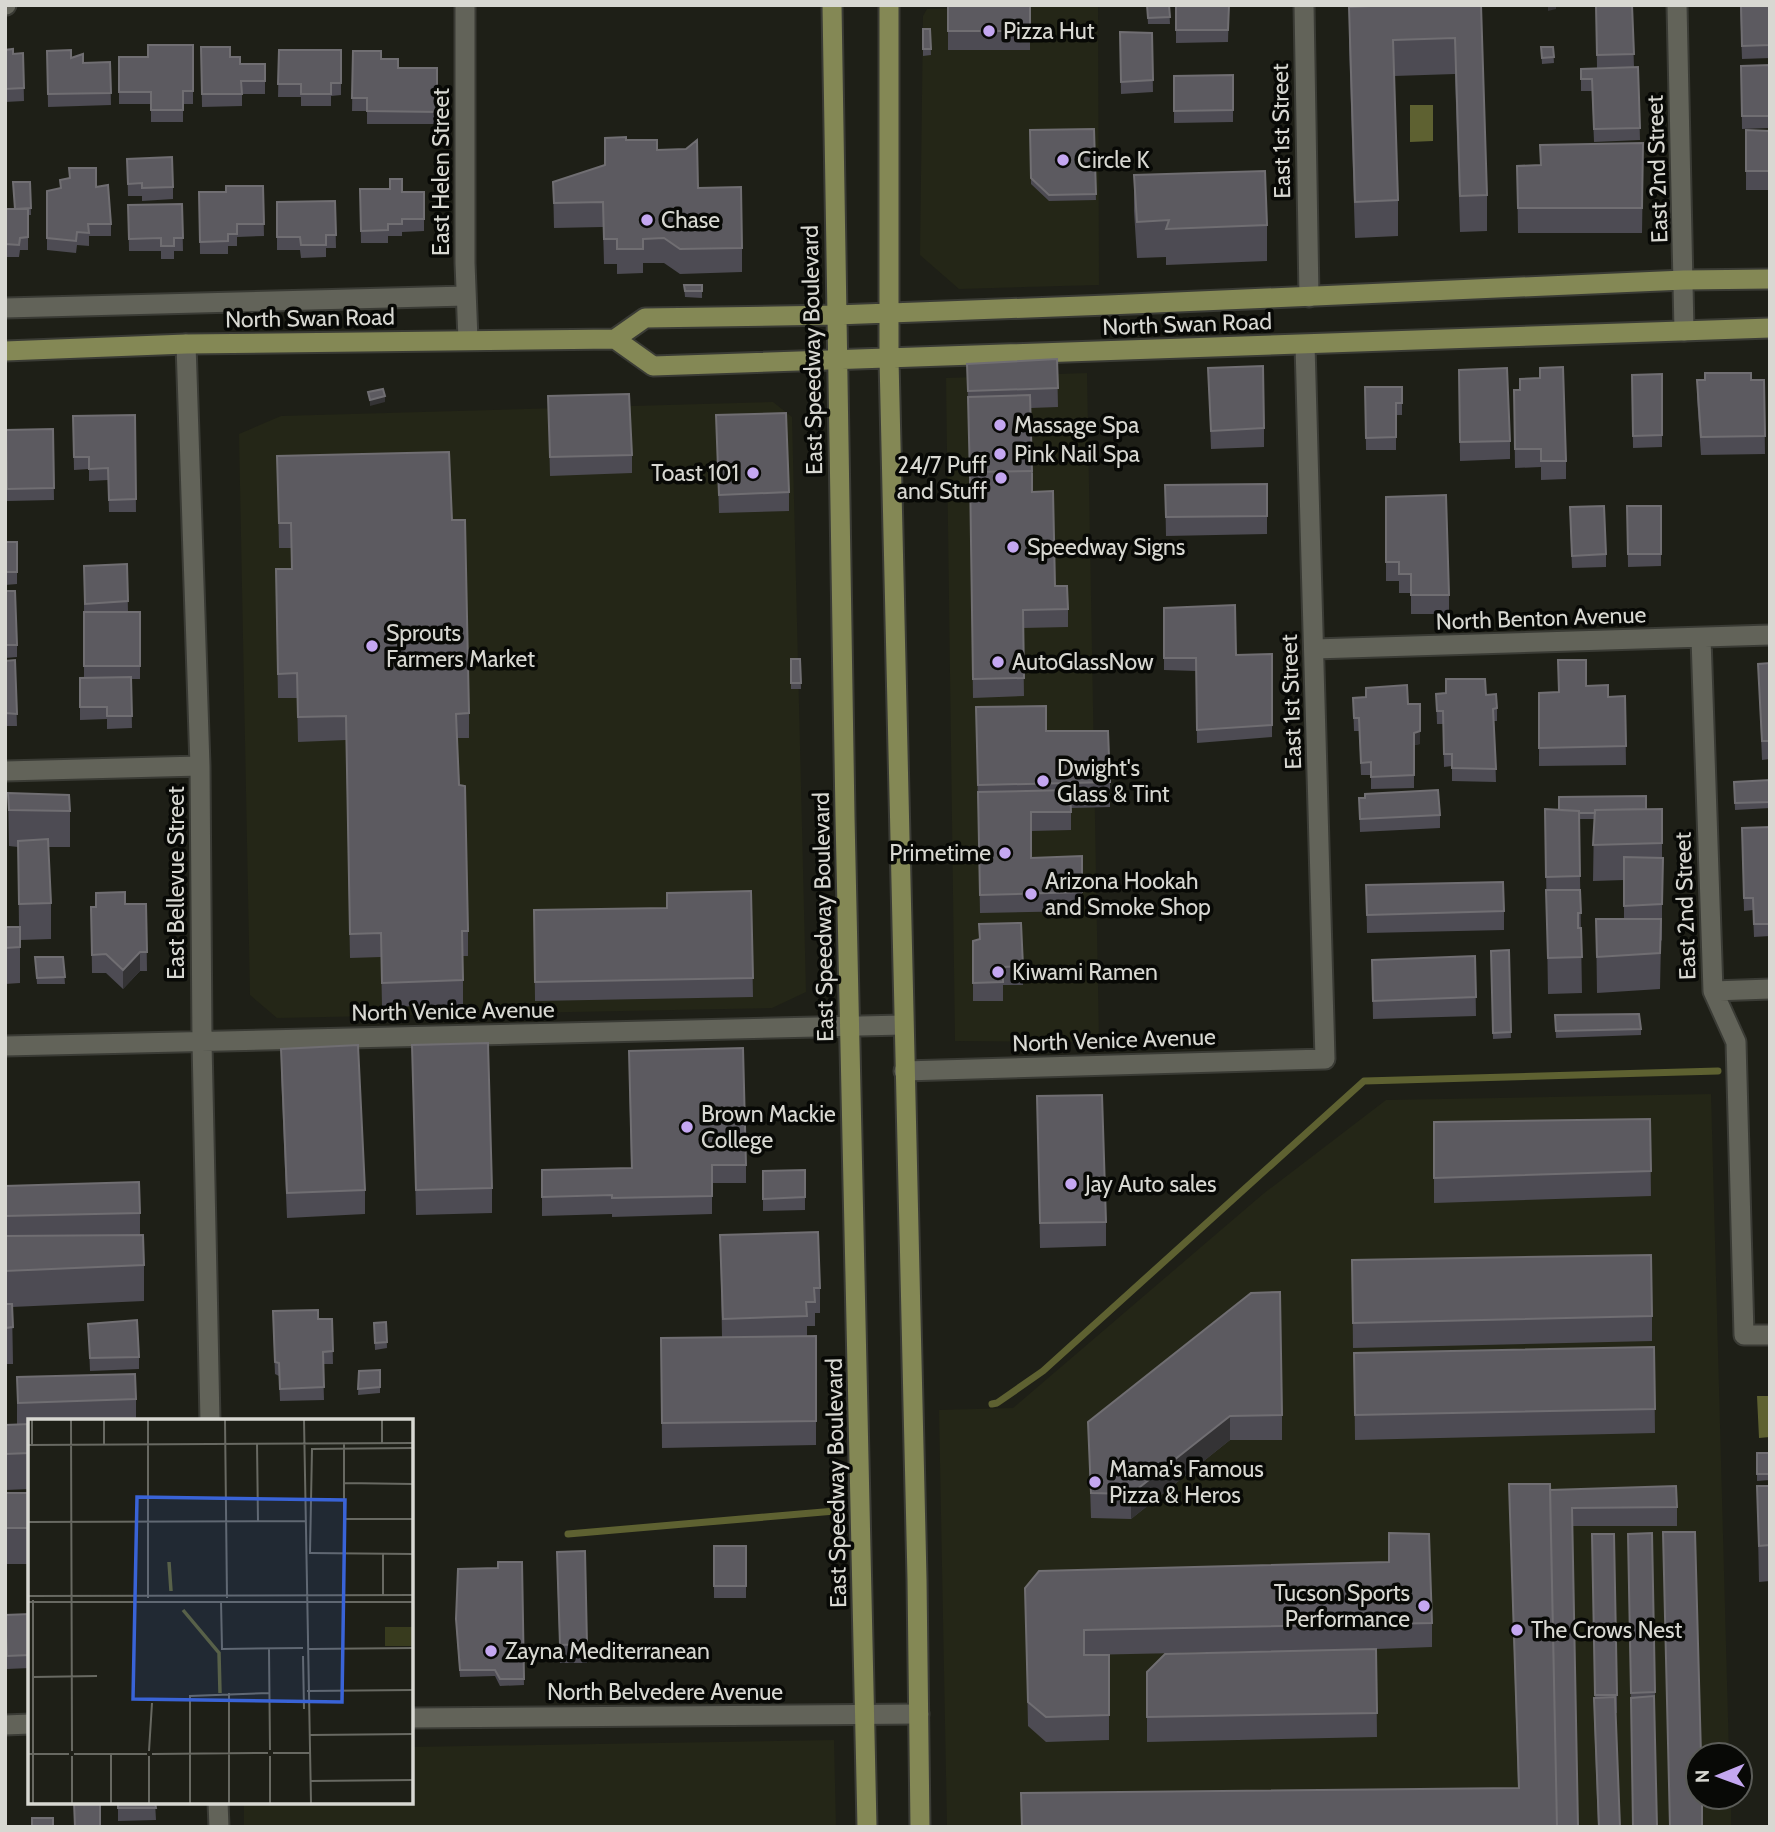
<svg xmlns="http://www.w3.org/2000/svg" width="1775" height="1832" font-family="Cabin,sans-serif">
<rect width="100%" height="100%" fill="#1e1f17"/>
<path fill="#242617" d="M1098,5L1099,285L959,289L920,255L923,16L927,9Z
M1087,373L1099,1042L955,1041L946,378Z
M773,402L792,417L806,992L772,1008L277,1018L250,995L239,434L281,416Z
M1711,1094L1729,1755H1698V1797H1731V1827H947L939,1410L1013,1408L1263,1194L1386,1100Z
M834,1740L836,1827H244V1802H411V1747Z"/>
<path fill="#5e6131" d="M1410,105H1433V141L1410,142Z
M1757,1396H1770V1437L1759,1438Z"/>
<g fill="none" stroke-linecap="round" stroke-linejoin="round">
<path stroke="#5e6131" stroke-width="7" d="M992,1404L997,1403L1043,1371L1364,1081L1718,1071
M568,1534L835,1511"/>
<defs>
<path id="minor" d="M5,5H6
M465,5V263L468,340
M1304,5L1309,297
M1677,5L1684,331
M5,308L466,296
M186,344L200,766L202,1042L210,1421
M1701,638L1713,991L1736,1042L1744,1335H1770
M1314,649L1770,635
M5,771L200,766
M1713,991L1770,989
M5,1046L903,1025
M904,1071L1325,1059L1305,345
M411,1718L919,1714
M5,1725L30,1724
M218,1802L219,1827"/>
<path id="primary" d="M832,5L845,817L867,1827
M889,5V359L917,1579L920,1827
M615,339L653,366L1770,328
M5,351L186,344L615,339L645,318L836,315L1108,305L1684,280L1770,279"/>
</defs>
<use href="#minor" stroke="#3a3b35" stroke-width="23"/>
<use href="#primary" stroke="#3a3b35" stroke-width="23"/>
<use href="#minor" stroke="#626359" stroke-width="19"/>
<use href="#primary" stroke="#848855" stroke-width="19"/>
</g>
<path fill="#4d4b53" d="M948,5H1030V50H948Z
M1147,5H1169L1170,24H1148Z
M1176,5H1229L1228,42L1176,43Z
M1481,5L1487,195V231L1460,232L1455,74L1394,76L1398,200V236L1355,238L1349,43V7Z
M1596,5H1632L1634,67L1597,68Z
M1740,5H1770V58L1742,59Z
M923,29H930L931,55L923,56Z
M1120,32L1152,33L1153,92L1121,94Z
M193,45V104H183V122H151V104H119V57H148Z
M201,47L230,57L240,64H265V94H242V106L202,107Z
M1541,47H1553L1554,63L1542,64Z
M5,50L13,54L23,53L24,101L5,102Z
M279,50H341V95L331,96V106H301V97H278Z
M47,51L83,63L110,62L111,105L48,107Z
M353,51L381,59L398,68H437V124H367V111H352Z
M1770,65V128L1742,129L1741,66Z
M1638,67L1640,140L1594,142L1592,91H1581V69Z
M1233,75V122L1174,123V76Z
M1094,129L1096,200L1049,201L1031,184L1030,130Z
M1746,130L1770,131V228V190H1746Z
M626,140L657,150L698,188L742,248V272L680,274L664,263H643V273L617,274V264H604L603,227L554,228L553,182L605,166Z
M127,159L173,187V199L142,201V196H128Z
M1517,166L1643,167L1642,233H1518Z
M1134,175L1267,225V261L1166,265V257L1137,258L1134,211Z
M60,180L96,187L111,224V236H89V246L77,245L76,253L47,250V191L60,188Z
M30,182L31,215H28V250H20L19,257H5V209H14Z
M263,186L264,236L237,237V246H228V254H200L199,192H226Z
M360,189L402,192H424V231L402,232V236H388V243H361Z
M335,201L336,248H326V257L301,258L300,250H277V202Z
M182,204L183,251H174V259H161V251H129L128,205Z
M684,285H702V298L685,297Z
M1057,359L1058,407L1031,408L1032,492L1055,586L1068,609V627L1023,628L1024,696L973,698L970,491L967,364Z
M1208,368L1264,428V447L1211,449Z
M1459,370L1510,441V459L1460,461Z
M1662,374V447L1633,448L1632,375Z
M1697,380H1764L1765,454L1701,455L1697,398Z
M1365,387H1402V415H1396V450H1366Z
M1514,390L1566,461V479L1541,480V467L1515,468Z
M548,396L632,455V473L550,476Z
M135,415L136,512H109L108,480L89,481V469L74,470L73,416Z
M716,415L789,492V511L719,513Z
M53,429L54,500L7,501L6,430Z
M277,456L452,520L469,713V738H457L468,931V956H463V1005L382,1007L381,957L350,958L346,740L298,742L297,698H278L276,594L291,569V548H279Z
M1267,484V534L1166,536L1165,485Z
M1386,497L1449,595V614H1411V593H1399V581H1386Z
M1627,506H1661V566L1628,567Z
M1570,520L1606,554V567L1572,568Z
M5,542H17V584L5,585Z
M127,564L128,612H140V679H131L132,728L107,729V719L80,720V678H84V566Z
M5,591L17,645V657L5,658Z
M1164,608L1236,655L1272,654V737L1197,743L1196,671L1164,670Z
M791,659H800L801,689H791Z
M15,660L17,726H5V661Z
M1770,663V759L1762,760L1758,664Z
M1586,686L1608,697L1625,696L1626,765L1539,766V693L1558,692Z
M1436,694L1486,695L1497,708V721H1494L1496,782L1452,781V766L1444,767L1443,724H1437Z
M1353,698L1408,704L1420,744L1414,745V788L1371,789V775H1361L1359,731H1354Z
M976,707L1046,731L1110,782V807L1071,808V830L1031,831V858L1082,856V911L980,913Z
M1770,780V808L1735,810L1734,782Z
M8,793L70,811V847H48L51,903V939L20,940V983L5,984V927H19L18,847L9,846Z
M1359,798L1440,815V828L1360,832Z
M1545,809L1559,810L1662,809V940L1661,941L1660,989L1597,993L1596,919H1624V880L1593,881L1594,819H1579L1582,993L1548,994Z
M1770,827V936L1754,937L1753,910L1744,911L1742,840Z
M1366,885L1504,911V930L1367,933Z
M751,891L753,997L535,1001L534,910L667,908Z
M125,904H146L147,971H140L123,989L106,973H92L91,907Z
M979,924L1023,966V985H1003V1001H973V941L979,939Z
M1509,950L1511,1038L1493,1039L1491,951Z
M1475,956L1476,1016L1373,1019L1372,960Z
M35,957H63L65,984H37Z
M1555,1015L1641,1029V1035L1556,1038Z
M412,1045L492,1188V1213L416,1215Z
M281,1049L365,1190V1214L287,1218L281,1073Z
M629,1070L746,1165V1183H712V1214L612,1217V1214L542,1216V1170L631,1168Z
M1037,1096L1106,1222V1246L1040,1248Z
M1650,1119L1651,1196L1434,1203V1122Z
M805,1170V1210L763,1211V1171Z
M5,1186L140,1213V1235L144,1265V1301L12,1307L13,1364H5Z
M720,1235L820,1288V1313H815V1326H807V1337L816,1336V1445L662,1448L661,1338L722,1337Z
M1352,1260L1652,1316V1341L1353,1348Z
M1251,1293L1282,1415V1440H1230L1131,1519L1091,1518L1088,1422Z
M318,1319H332L333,1364H323L324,1400L280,1401L279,1376L275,1374L273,1324Z
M386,1322L387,1348L375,1350L374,1323Z
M88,1324L139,1357V1369L90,1371Z
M1654,1347L1655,1433L1355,1440L1354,1353Z
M380,1370V1393L358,1395L359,1371Z
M17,1377L136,1399V1421H30V1489L5,1490V1425L17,1424Z
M1757,1453H1770V1480L1757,1481Z
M1509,1484L1677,1507V1526H1572L1578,1827H1022L1021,1793L1518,1788Z
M1757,1486H1770V1581L1759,1582Z
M5,1493H30V1564H5Z
M1592,1534L1617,1695V1713H1616L1620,1827H1598L1594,1717V1698H1595Z
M714,1546H746V1598H714Z
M585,1551L587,1663H560L557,1571Z
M1628,1553L1655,1692V1710L1631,1711Z
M522,1562L524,1685L500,1686L495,1676L460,1677L456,1625L458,1569L498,1568Z
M1025,1588L1432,1623V1647L1376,1649L1377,1737L1147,1742V1672L1375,1649L1084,1655H1109V1740L1046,1742L1028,1726Z
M30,1614V1668L7,1669L5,1615Z
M118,1802H155L156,1820L118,1821Z"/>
<path fill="#343335" d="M1548,5H1556V9L1548,11Z
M385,396V402L370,406V400Z
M1420,731V744L1414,745V733Z
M140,952V971L123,989V970Z
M1230,1416V1440L1131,1519V1494Z"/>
<path fill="#5c5a60" stroke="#706e72" stroke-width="2" d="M948,5H1030V31H948Z
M1147,5H1169L1170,17L1148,18Z
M1176,5H1229L1228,30H1176Z
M1393,5H1481L1487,195L1460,196L1455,38L1393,40L1398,200L1355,202L1349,7Z
M1596,5H1632L1634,54L1597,55Z
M1741,5H1770V45L1742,46Z
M923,29H930L931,49H923Z
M1120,32L1152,33L1153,80L1121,82Z
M148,45H193V91H183V110H151V92H119V57H148Z
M201,47H230V57H240V64H265V81H241L242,94H202Z
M1541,47H1553L1554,57L1542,58Z
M13,49V54L23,53L24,88L5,89V50Z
M71,50V58L83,54V63L110,62L111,93L48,94L47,51Z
M279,50H341V83H331V94H301V84H278Z
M353,51H381V59H398V68H437V112L367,111V98H352Z
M1770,65V116H1742L1741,66Z
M1638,67L1640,128L1594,129L1592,79H1581V69Z
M1233,75V110L1174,111V76Z
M1094,129L1096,194L1049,195L1031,178L1030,130Z
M1746,130L1770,131V209V171H1746Z
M626,137V140H657V150L686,149L697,140L698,188L741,187L742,248L680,249L664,238L643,239V249H617V239H604L603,202L554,203L553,182L605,165V138Z
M1643,143L1642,208H1518L1517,166L1541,165L1540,145Z
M172,157L173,187L142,188V183L128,184L127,159Z
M69,168H96V187L108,185L111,224H88L89,233L77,232L76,241L47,238V191L61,188L60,180L70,178Z
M1265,171L1267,225L1166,229L1169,220L1137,222L1134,175Z
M390,179H402V192H424V219H402V224H388V230L361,231L360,189H390Z
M13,182H30L31,208L15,209Z
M226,186H263L264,224H237V234H228V241L200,242L199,192H226Z
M335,201L336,235H326V245H301L300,237H277V202Z
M182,204L183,238H174V246H161V238L129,239L128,205Z
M5,209H28V237L20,238L19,245L5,244Z
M684,285H702V291H685Z
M1057,359L1058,388L968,391L967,364Z
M1263,366L1264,428L1211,431L1208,368Z
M1563,367L1566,461H1541V449H1515L1514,390H1520V379L1540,378V368Z
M1507,368L1510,441L1460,442L1459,370Z
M1705,373H1751V380H1764L1765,436L1701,437L1697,380H1705Z
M1662,374V435L1633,436L1632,375Z
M1365,387H1402V403H1396V437L1366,438Z
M383,389L385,396L370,400L368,392Z
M629,394L632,455L550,457L548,396Z
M1030,395L1032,471L970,472V478L968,397Z
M786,413L789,492L719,495L716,415Z
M135,415L136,499L109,500L108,468L89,469V457H74L73,416Z
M53,429L54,488L7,489L6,430Z
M449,452L452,520H465L469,713L456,714L459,785L465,786L468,931H462L463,980L382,983L381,933L350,934L346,716L298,717L297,673L278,674L276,569H292L291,523H279L277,456Z
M1032,471V492L1053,491L1055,586H1067L1068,609L1023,610L1024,678L973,679L970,472Z
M1267,484V516L1166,517L1165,485Z
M1446,495L1449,595H1411V574H1399V562H1386V497Z
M1604,506L1606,554L1572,556L1570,507Z
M1627,506H1661V554H1628Z
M5,542H17V572H5Z
M127,564L128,601L85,604L84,566Z
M5,591H15L17,645H5Z
M1235,605L1236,655L1272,654V725L1197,730L1196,658H1164V608Z
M84,612H140V666H84Z
M791,659H800L801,683H791Z
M15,660L17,714L5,713V661Z
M1558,660H1586V686L1608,685V697L1625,696L1626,746L1539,748V693L1559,692Z
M1770,663V741H1762L1758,664Z
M131,677L132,716H107V707H80V678Z
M1446,679H1485L1486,695L1496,694L1497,708L1493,709L1496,769L1452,768V754H1444L1443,711H1437L1436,694L1446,693Z
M1407,685L1408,704H1420V731L1414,733V775L1371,777V762L1361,763L1359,718H1354L1353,698L1366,697V688Z
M1046,706V731H1108L1110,782L978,785L976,707Z
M1770,780V802L1735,803L1734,782Z
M1070,790L1071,812H1031V858L1082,856V892L980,895L978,792Z
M1438,790L1440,815L1360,819L1359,798H1365V794Z
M8,793L69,795L70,811L9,810Z
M1646,796V809L1595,810V813H1579V811L1559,810V797Z
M1545,809L1579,811L1580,876L1546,877Z
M1662,809V843L1593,845L1595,810Z
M1770,827V924H1754L1753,898H1744L1742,828Z
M48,839L51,903L19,904L18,841Z
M1624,857L1663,858L1662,904L1624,906Z
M1503,882L1504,911L1367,915L1366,885Z
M1546,890H1580L1581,913H1578V928H1581L1582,957L1548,958Z
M751,891L753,978L535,982L534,910L667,908V893Z
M125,892V904H146L147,952H140L123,970L106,954L92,955L91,907H96V893Z
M1596,919H1661L1660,953L1597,957Z
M1021,923L1023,966L1003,967V982L973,983V941L980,939L979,924Z
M5,927H20V947L5,948Z
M1509,950L1511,1032L1493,1033L1491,951Z
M1475,956L1476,997L1373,1001L1372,960Z
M35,957H63L65,977L37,978Z
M1639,1014L1641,1029L1556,1031L1555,1015Z
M488,1043L492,1188L416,1190L412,1045Z
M358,1045L365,1190L287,1193L281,1049Z
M743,1048L746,1165H712V1196L612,1198V1195L542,1197V1170L632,1168L629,1051Z
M1102,1095L1106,1222L1040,1223L1037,1096Z
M1650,1119L1651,1171L1434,1178V1122Z
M805,1170V1197L763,1199V1171Z
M139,1182L140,1213L5,1216V1186Z
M818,1232L820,1288H814L815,1302H806L807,1316L723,1319L720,1235Z
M143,1235L144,1265L5,1271V1236Z
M1651,1255L1652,1316L1353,1323L1352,1260Z
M1280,1292L1282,1415L1230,1416L1131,1494L1091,1493L1088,1422L1251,1293Z
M5,1304H12L13,1327L5,1328Z
M318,1310V1319H332L333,1351L323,1352L324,1387L280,1389L279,1363L275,1362L273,1311Z
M137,1320L139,1357L90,1358L88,1324Z
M386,1322L387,1342L375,1343L374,1323Z
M816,1336V1421L662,1423L661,1338Z
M1654,1347L1655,1409L1355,1415L1354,1353Z
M380,1370V1387L358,1389L359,1371Z
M135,1374L136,1399L18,1403L17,1377Z
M30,1424V1453L5,1454V1425Z
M1757,1453H1770V1474H1757Z
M1509,1484H1550L1557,1827H1022L1021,1793L1519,1788Z
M1676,1486L1677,1507L1572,1508L1578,1827H1557L1550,1490Z
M1757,1486H1770V1545L1759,1546Z
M5,1493H30V1528H5Z
M1663,1532H1695L1701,1755H1698V1797H1702V1827H1670Z
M1389,1533L1429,1534L1432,1623L1084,1630V1655H1109V1715L1046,1717L1028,1702L1025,1588L1039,1571L1389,1562Z
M1652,1533L1655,1692L1631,1693L1628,1534Z
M1592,1534H1614L1617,1695H1595Z
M714,1546H746V1586H714Z
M585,1551L587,1644L560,1645L557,1552Z
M498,1562H522L524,1679H500L495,1670H460L456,1619L458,1569L498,1568Z
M30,1614V1655L7,1656L5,1615Z
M1376,1649L1377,1713L1147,1717V1672L1165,1654Z
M1654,1696L1657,1827H1633L1631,1698Z
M1615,1697L1620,1827H1599L1594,1698Z
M74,1802H100V1827H75Z
M118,1802H155L156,1808H118Z
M32,1818H53V1827H32Z"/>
<g fill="#c4a7f1" stroke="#080906" stroke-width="2.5">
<circle cx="989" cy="31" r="7"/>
<circle cx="1063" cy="160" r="7"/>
<circle cx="647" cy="220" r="7"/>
<circle cx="1000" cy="425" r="7"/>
<circle cx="1000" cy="454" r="7"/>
<circle cx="753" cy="473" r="7"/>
<circle cx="1001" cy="478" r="7"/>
<circle cx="1013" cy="547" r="7"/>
<circle cx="372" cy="646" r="7"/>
<circle cx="998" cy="662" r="7"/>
<circle cx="1043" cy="781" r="7"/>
<circle cx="1005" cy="853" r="7"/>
<circle cx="1031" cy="894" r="7"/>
<circle cx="998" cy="972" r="7"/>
<circle cx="687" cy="1127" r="7"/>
<circle cx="1071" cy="1184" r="7"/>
<circle cx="1095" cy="1482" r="7"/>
<circle cx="1424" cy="1606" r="7"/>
<circle cx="1517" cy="1630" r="7"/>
<circle cx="491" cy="1651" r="7"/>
</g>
<g text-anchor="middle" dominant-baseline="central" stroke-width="7" stroke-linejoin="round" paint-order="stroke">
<g font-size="23" fill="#d8d8d2" stroke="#080906" text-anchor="start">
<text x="1003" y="31">Pizza Hut</text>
<text x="1077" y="160">Circle K</text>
<text x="661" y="220">Chase</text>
<text x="1014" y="425">Massage Spa</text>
<text x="1014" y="454">Pink Nail Spa</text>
<text x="987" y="465" text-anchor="end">24/7 Puff<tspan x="987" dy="26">and Stuff</tspan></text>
<text x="739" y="473" text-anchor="end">Toast 101</text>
<text x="1027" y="547">Speedway Signs</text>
<text x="386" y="633">Sprouts<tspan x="386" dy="26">Farmers Market</tspan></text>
<text x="1012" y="662">AutoGlassNow</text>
<text x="1057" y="768">Dwight's<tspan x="1057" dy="26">Glass &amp; Tint</tspan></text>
<text x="991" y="853" text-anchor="end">Primetime</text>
<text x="1045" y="881">Arizona Hookah<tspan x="1045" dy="26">and Smoke Shop</tspan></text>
<text x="1012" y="972">Kiwami Ramen</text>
<text x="701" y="1114">Brown Mackie<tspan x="701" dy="26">College</tspan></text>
<text x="1085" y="1184">Jay Auto sales</text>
<text x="1109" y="1469">Mama's Famous<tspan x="1109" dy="26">Pizza &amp; Heros</tspan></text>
<text x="1410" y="1593" text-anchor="end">Tucson Sports<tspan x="1410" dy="26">Performance</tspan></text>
<text x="1531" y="1630">The Crows Nest</text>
<text x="505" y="1651">Zayna Mediterranean</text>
</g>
<g font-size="23" fill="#d8d8d2" stroke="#080906">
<text transform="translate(1281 131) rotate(-91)">East 1st Street</text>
<text transform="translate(1657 169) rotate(-92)">East 2nd Street</text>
<text transform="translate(441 172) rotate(-90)">East Helen Street</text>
<text transform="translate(310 318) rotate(-1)">North Swan Road</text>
<text transform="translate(1187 324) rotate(-2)">North Swan Road</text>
<text transform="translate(812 350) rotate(-91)">East Speedway Boulevard</text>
<text transform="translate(1541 618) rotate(-2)">North Benton Avenue</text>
<text transform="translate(1291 702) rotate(-92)">East 1st Street</text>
<text transform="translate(176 883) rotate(-90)">East Bellevue Street</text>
<text transform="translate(1685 906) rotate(-92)">East 2nd Street</text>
<text transform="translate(823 917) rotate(-91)">East Speedway Boulevard</text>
<text transform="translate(453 1011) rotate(-1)">North Venice Avenue</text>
<text transform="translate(1114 1040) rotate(-2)">North Venice Avenue</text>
<text transform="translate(836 1483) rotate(-91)">East Speedway Boulevard</text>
<text x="665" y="1692">North Belvedere Avenue</text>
</g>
</g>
<g transform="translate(28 1419)">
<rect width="385" height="385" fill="#1e1f17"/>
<path d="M357,208H385V227H357Z" fill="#383b1e"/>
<path fill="none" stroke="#5e6131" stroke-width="3.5" d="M141,143L143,172M155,191L191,234L192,274"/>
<path fill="none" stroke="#686962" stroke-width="2" d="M43,1L44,332M76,1V25M120,1V179M197,1L199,179M276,1L283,384M229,24L230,103M354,24V1M0,26L385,24M4,26V1M316,64L385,65M316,100H385M0,103L278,102M281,134L385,135M282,134L284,30L385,29M316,134V25M355,135V177M0,177L385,176M5,181V384M193,182L194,230L275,229M0,183H385M241,230L242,331M281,230L385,229M275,237L276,290M5,258L69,257M279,272L385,271M201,274V384M282,316L385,315M121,332L124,284M245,334H282M0,335H41M46,335H119M124,335L240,334M121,337V384M282,362L385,361M44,384V337M83,384V335M162,384V277L241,274M242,384V337"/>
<path fill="#3963d7" fill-opacity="0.15" stroke="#3963d7" stroke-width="3.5" d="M109,78L317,81L314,283L105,280Z"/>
<rect width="385" height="385" fill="none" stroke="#d8d8d2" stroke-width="3.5"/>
</g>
<rect width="1775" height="1832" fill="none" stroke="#d8d8d2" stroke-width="14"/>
<g transform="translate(1719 1776) rotate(269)"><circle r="33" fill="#080906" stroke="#5b5c58" stroke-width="2"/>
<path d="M0-5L12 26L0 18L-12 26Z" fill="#c4a7f1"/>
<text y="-10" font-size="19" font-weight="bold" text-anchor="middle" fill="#d8d8d2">N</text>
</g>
</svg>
